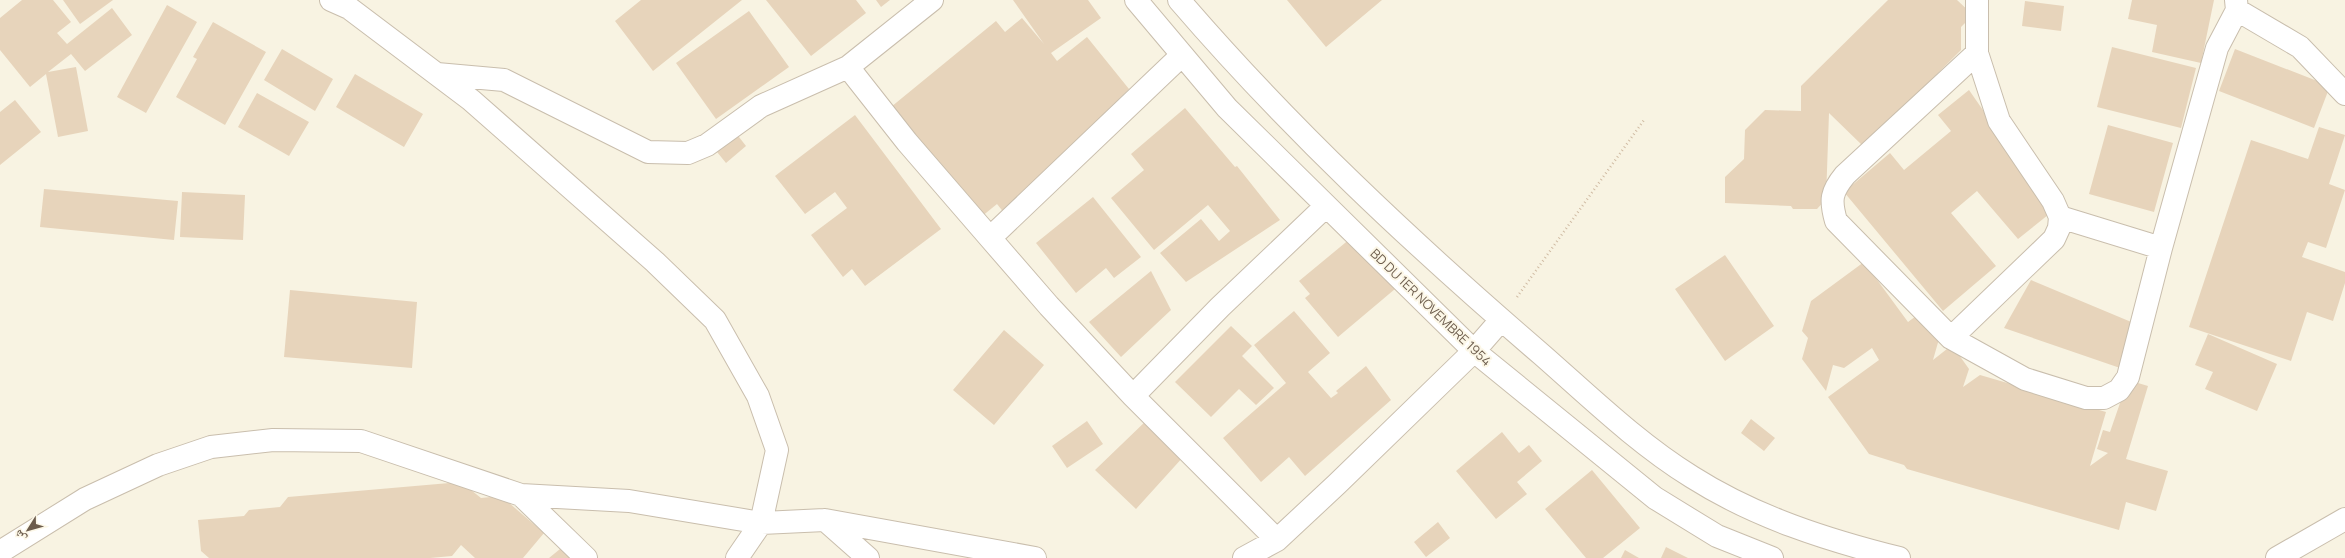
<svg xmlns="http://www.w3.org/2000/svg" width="2345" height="558" font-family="Manrope,'Noto Naskh Arabic',sans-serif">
<rect width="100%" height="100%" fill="#f8f3e2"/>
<path fill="#e7d4bb" d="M22,0H53L71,22L57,33L67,44L112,8L132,35L85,71L71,54L48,72L76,67L88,131L58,137L46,74L30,87L0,50V18Z
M63,0H113L80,24Z
M641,0H742L653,71L615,21Z
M766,0H856L866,13L811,56Z
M876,0H890L881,7Z
M1013,0H1088L1101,18L1051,53L1057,61L1087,37L1129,89L1005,214L997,204L981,217L891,107L996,21L1005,32L1022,18L1044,44Z
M1287,0H1382L1326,47Z
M1888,0H1957L1973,15L1961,27V50L1864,147L1829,113L1826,199L1817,209H1793L1791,206L1725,203V177L1744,159L1745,130L1765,110L1801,111V86Z
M2132,0H2214L2201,63L2152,52L2157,25L2128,19Z
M2025,1L2064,6L2061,31L2022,26Z
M167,5L197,22L146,113L117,97Z
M749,11L789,67L716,119L676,63Z
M213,22L266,52L225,125L176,97L197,59L193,57Z
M2112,47L2196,68L2181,128L2097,107Z
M282,49L333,79L315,111L264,80Z
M2235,49L2330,86L2314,128L2219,91Z
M355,74L423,114L404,147L336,107Z
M1969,90L2053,211L2018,239L1977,191L1951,213L1996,266L1943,311L1844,192L1890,153L1904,170L1951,131L1938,115Z
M257,93L309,122L289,156L238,127Z
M15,100L41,132L0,165V112Z
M1185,108L1235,167L1237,166L1280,220L1186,282L1160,253L1201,219L1219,241L1230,231L1208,205L1154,250L1111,198L1144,170L1131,154Z
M855,115L941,229L865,286L852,269L843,277L811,235L847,208L835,192L805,214L775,176Z
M725,119L746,146L726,163L704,136Z
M2108,125L2173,143L2154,212L2089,194Z
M2319,127L2345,135L2329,184L2345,190L2326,248L2308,242L2302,257L2345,272V283L2333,321L2307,312L2291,361L2189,327L2251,140L2308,159Z
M44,189L178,201L174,240L40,227Z
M182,192L245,195L243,240L180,237Z
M1093,197L1141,257L1114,278L1106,268L1076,293L1036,243Z
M1351,238L1395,289L1338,337L1305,298L1310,294L1299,281Z
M1725,255L1774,326L1725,361L1675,289Z
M1864,262L1908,322L1920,313L1939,339L1933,360L1952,345L1969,369L1963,387L1980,375L2106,412L2090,466L2108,453L2097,449L2103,430L2110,432L2128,380L2148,386L2126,459L2168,471L2156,511L2126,502L2119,530L1907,469L1904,465L1869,454L1828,397L1879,360L1872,348L1844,368L1833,365L1826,391L1802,359L1808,338L1802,331L1811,301Z
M1151,271L1171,310L1121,357L1089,322Z
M2031,280L2136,324L2123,369L2004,328Z
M290,290L417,302L412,368L284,357Z
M1294,311L1330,353L1308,372L1331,398L1338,393L1336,391L1366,366L1391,400L1305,476L1289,457L1261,482L1223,438L1286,383L1254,345Z
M1231,326L1252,346L1242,356L1274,388L1256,405L1239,389L1211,417L1175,382Z
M1004,330L1044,365L994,425L953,390Z
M2208,334L2277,364L2257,411L2205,389L2213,372L2195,365Z
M1149,418L1184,456L1136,509L1095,470Z
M1751,419L1775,438L1764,451L1741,433Z
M1087,421L1103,444L1067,468L1052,446Z
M1502,432L1519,453L1529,445L1542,461L1517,482L1527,494L1496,519L1456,471Z
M1592,470L1640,528L1603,558H1586L1545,509Z
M461,482L481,498L501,496L544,533L523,558H475L461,545L452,556L430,558H209L201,551L198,520L244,516L249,510L280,507L288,497Z
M1438,522L1450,538L1426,557L1414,542Z
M576,536L593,558H549Z
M1666,547L1688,558H1661Z
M1625,550L1639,558H1621Z"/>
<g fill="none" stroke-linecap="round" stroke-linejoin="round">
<defs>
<path id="minor" d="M331,0L349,8L471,100L655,262L715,320L758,396L777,450L761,523L737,558
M1136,0L1227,108L1474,351L1655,498L1717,536L1772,558
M1179,0C1289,128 1413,244 1541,354C1589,396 1637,443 1692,477C1755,517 1827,540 1899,558
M2236,0L2237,10L2300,47L2345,94
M1977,53L1845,175C1831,192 1830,200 1836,221L1951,338L2025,379L2086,398H2104L2119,390L2128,377L2161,248L2217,48L2237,10
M848,67L907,142L990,238L1049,306L1133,396L1220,307L1326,206
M437,74L504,80L648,152L688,153L707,145L761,106L848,67L932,0
M2060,217L2161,248
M990,238L1181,56
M1951,338L2054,239L2059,228L2060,217L2053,201L1999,121L1977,53V0
M1133,396L1277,540
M521,495L586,558
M825,520L868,558
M0,552L85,499L158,465L211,447L273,440L361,441L521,495L629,501L761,523L825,520L1035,558
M1244,558L1277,540L1337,484L1474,351L1501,320
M2277,558L2345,519"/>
</defs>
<use href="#minor" stroke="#c9bead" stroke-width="24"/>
<path stroke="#ceb9a1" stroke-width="2.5" stroke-dasharray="1 3" stroke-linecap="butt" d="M1517,297L1644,120"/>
<use href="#minor" stroke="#fff" stroke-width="22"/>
</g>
<g text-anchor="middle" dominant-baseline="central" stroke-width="4" stroke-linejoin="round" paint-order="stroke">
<g font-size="13" fill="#6c5c4c" stroke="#fcf7e7">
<text transform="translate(1431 307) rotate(44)">BD DU 1ER NOVEMBRE 1954</text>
</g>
</g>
<g transform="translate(28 530) rotate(233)" stroke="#fcf7e7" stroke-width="3" paint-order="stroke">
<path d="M0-3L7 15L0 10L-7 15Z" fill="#6c5c4c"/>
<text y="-6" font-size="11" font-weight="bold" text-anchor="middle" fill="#6c5c4c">ش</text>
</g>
</svg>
